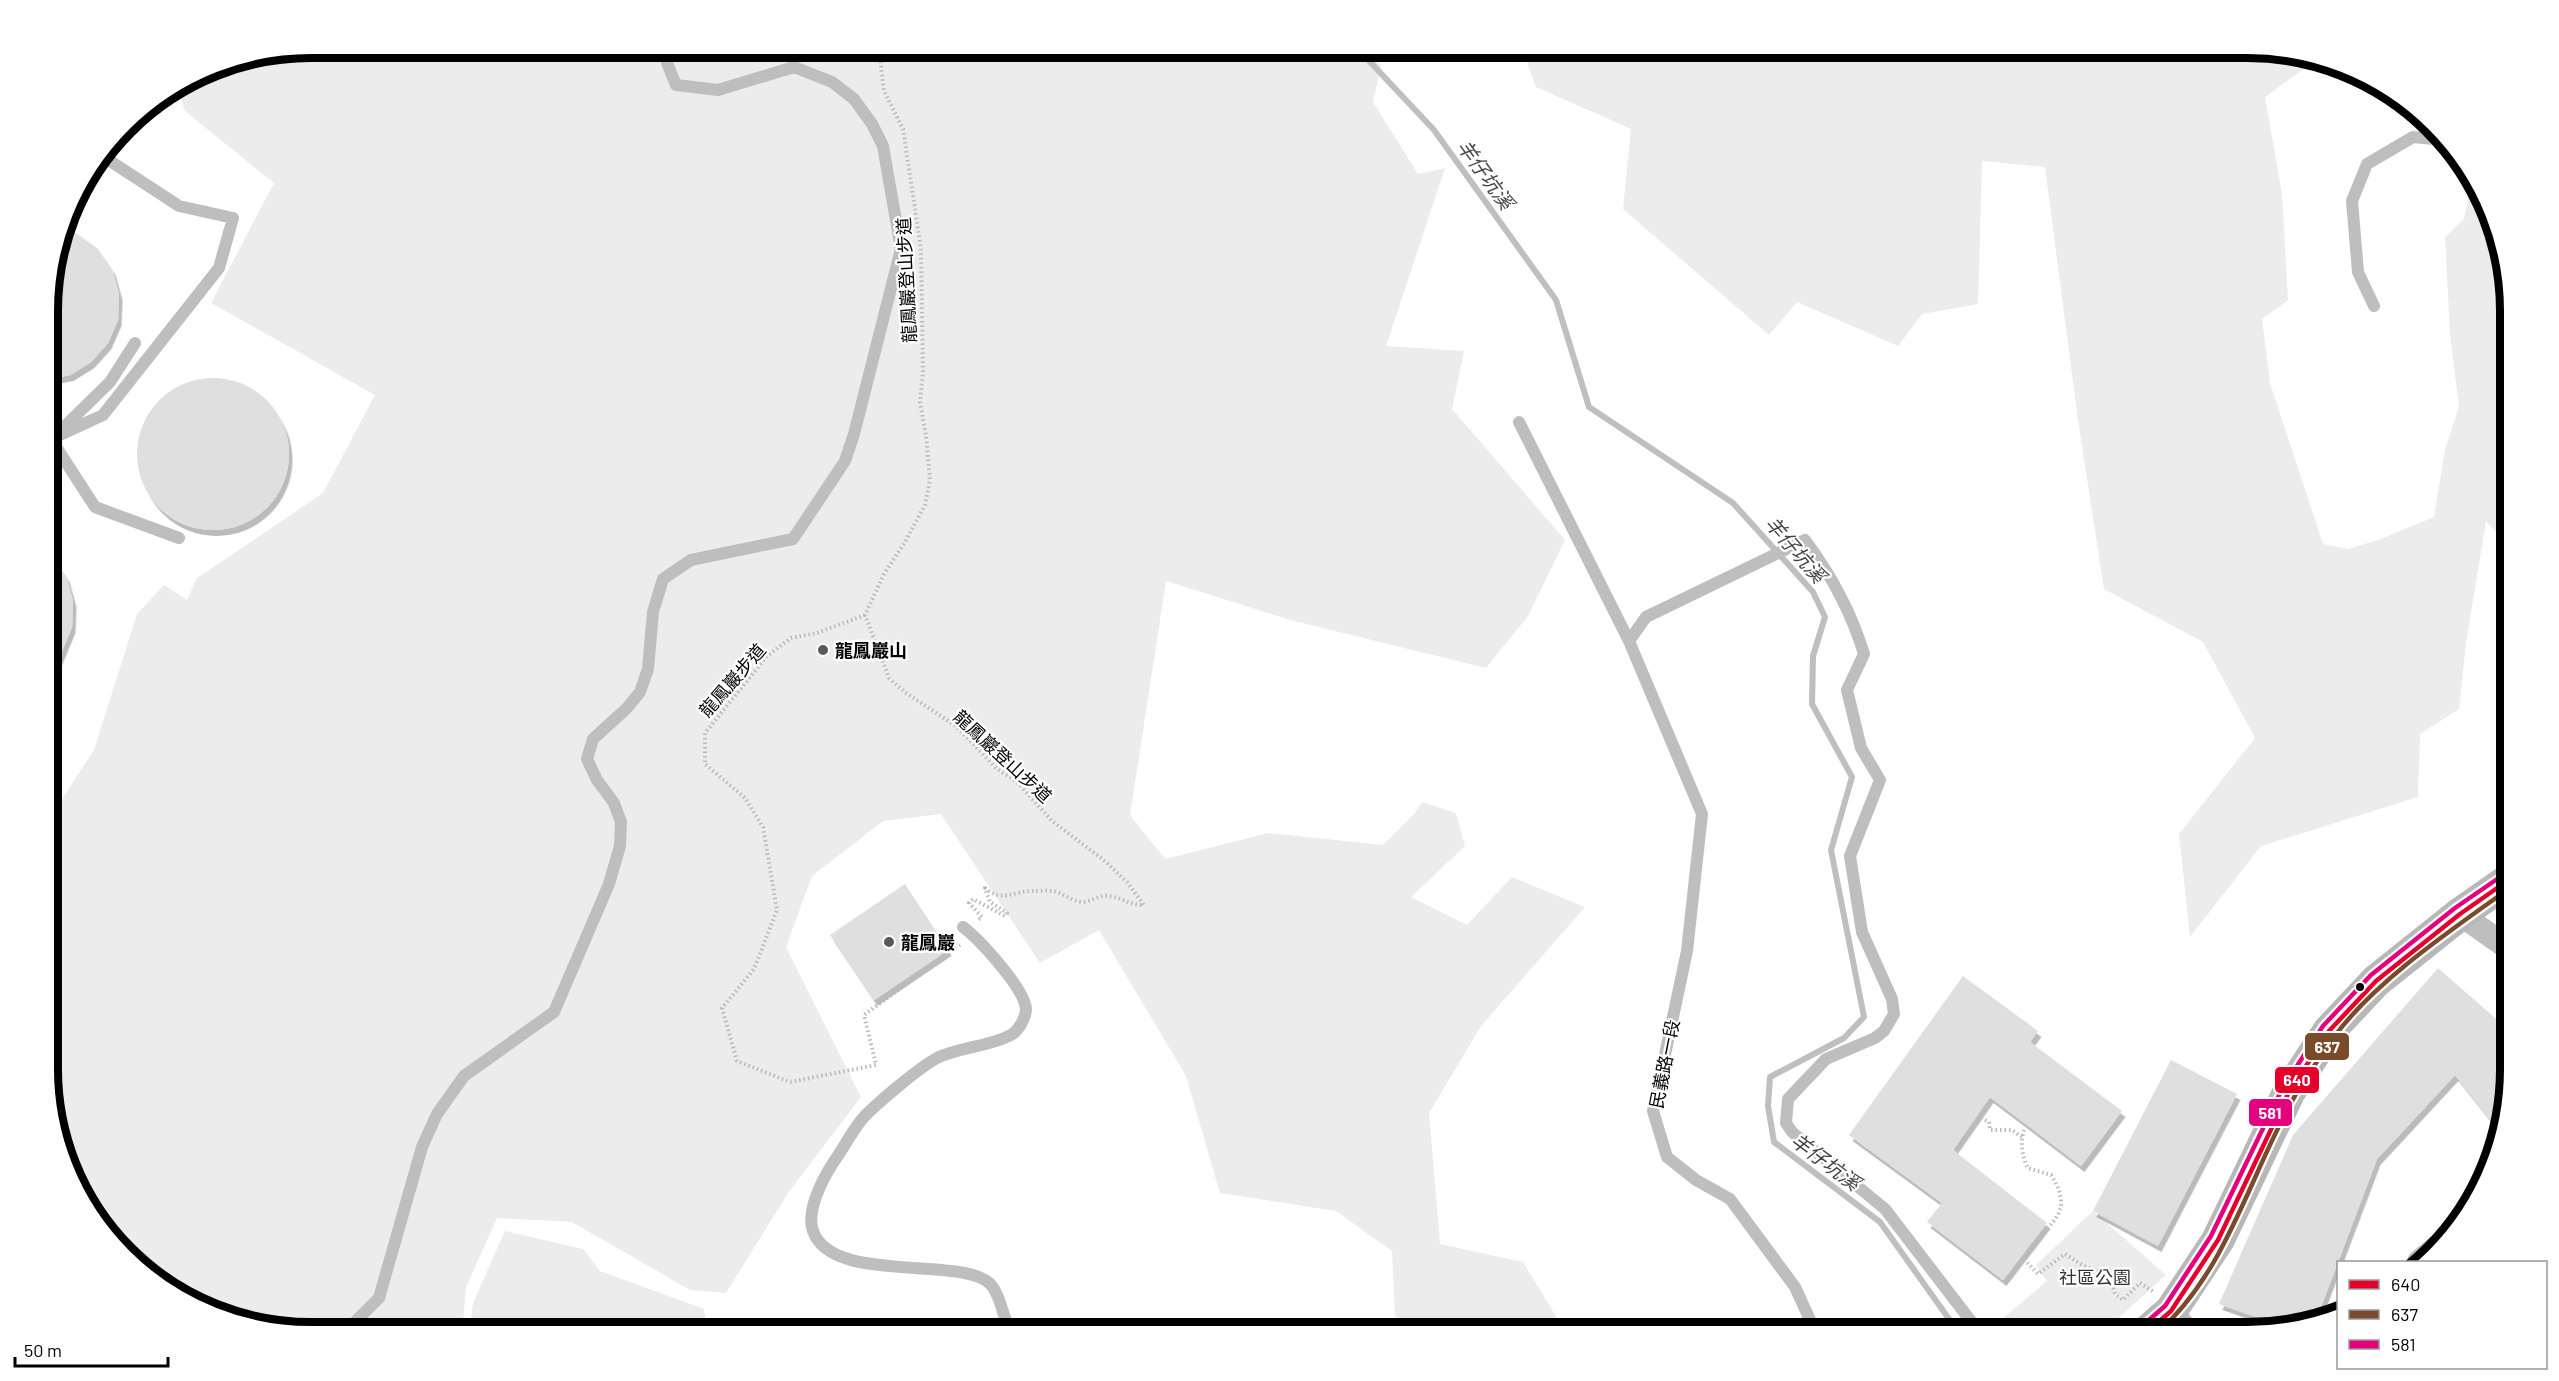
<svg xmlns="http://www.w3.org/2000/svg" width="2559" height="1381" font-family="Barlow,'Noto Sans TC',sans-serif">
<defs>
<filter id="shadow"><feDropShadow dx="3.5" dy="6" stdDeviation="0" flood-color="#0004"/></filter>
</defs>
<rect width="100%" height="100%" fill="#fff"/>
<path fill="#ececec" d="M311,48H1366L1381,66L1373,102L1418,174L1445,168L1386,346L1464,351L1452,409L1565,540L1528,616L1486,668L1294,621L1166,581L1130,815L1165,859L1268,833L1383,845L1414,814L1422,802L1456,813L1465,846L1411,897L1467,925L1512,877L1585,907L1481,1026L1429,1113L1440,1244L1523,1262L1560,1323L1555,1333H1423L1395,1316L1392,1251L1336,1211L1220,1193L1186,1076L1099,930L1040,963L941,814L883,821L812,876L786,947L861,1097L788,1193L726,1293L690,1290L572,1222L497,1218L466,1287L462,1333H311L195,1306L102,1230L68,1170L50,1104V817L94,750L137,614L164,585L187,600L197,578L323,493L375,395L211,303L274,183L185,111L178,88L211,68Z
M1522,48H2248L2312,63L2265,97L2282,194L2288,300L2262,319L2270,383L2323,544L2348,549L2381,539L2434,517L2445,450L2459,407L2450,334L2445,237L2464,219L2472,180L2509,277L2510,547L2486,521L2466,643L2459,709L2420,734L2418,797L2261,846L2190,937L2179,834L2255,738L2203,642L2104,589L2078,420L2045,167L1982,161L1978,304L1922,314L1898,346L1797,302L1769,335L1623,209L1631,129L1536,87Z
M2093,1211L2166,1275L2103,1332L2002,1333L1996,1324L2047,1281L2036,1265Z
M505,1231L583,1249L600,1271L704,1309L707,1333H469L473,1303Z"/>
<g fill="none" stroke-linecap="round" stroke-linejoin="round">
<path stroke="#bfbfbf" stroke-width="6" d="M1357,48L1434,130L1556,300L1589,407L1733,503L1813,592L1825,617L1813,656L1812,704L1852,777L1831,850L1864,1017L1844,1038L1770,1077L1768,1106L1774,1142L1880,1222L1959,1333"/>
</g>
<path fill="#dfdfdf" filter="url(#shadow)" d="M66,230L76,233L97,248L112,269L119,294L118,320L108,343L91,362L70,375L49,379V294Z
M137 454a76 76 0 1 1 152 0a76 76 0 1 1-152 0Z
M49,553L66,576L73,601L72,627L50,680Z
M905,884L948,950L874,1000L830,935Z
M2438,968L2511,1032V1070L2497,1128L2455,1075L2377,1159L2315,1323L2287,1328L2219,1304L2293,1135Z
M1963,976L2038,1031L2030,1042L2122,1111L2081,1166L1990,1097L1953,1150L2047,1223L2003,1280L1927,1222L1942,1203L1849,1135Z
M2171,1060L2237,1094L2158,1246L2093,1211Z"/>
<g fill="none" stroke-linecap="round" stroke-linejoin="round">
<path stroke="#b9b9b9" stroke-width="4" stroke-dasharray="1.5 3" stroke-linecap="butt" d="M879,48L884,91L903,129L921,249L923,372L920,402L926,436L930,480L925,505L905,542L884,574L865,615L889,678L906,693L956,726L996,768L1017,782L1052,821L1105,861L1127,882L1144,905C1130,905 1122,898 1109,896C1100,894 1092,902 1082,902C1071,901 1062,892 1052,891C1046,890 1039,891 1033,891C1012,891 1003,903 985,888L990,902L1007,913L1005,916L973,899L969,903L982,917L977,921
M865,615L817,633L791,638L767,656L705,733V764L745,798L763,827L777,910L754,969L722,1008L737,1061L790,1082L876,1065L864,1015L960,945
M1981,1118L1989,1122L1990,1130H2012L2022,1137
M2024,1130C2020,1141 2022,1158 2028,1168L2051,1175C2080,1219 2039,1225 2024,1259L2038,1274L2065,1254L2084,1266L2110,1275L2115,1294L2123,1300L2140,1283L2154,1292"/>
<path stroke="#bebebe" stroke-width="12" d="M2374,306L2358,272L2352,201L2367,164L2413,137L2444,140
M1519,422L1629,641L1702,814L1687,951L1653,1111L1667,1157L1696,1180L1730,1199L1795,1287L1816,1333
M59,432L110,382L135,343
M51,439L103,415L219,268L233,218L179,206L104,157
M49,440L51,439L95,507L179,538
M1629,641L1646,617L1805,540C1832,576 1851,611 1864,654L1847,690L1861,748L1880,780L1850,856L1862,932L1892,999L1894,1014L1884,1031L1875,1038L1826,1059L1788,1099L1786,1123L1792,1132L1885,1209L1980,1333
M963,927C979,939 1025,989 1026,1009C1026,1018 1018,1031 1011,1035C988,1047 960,1047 937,1058C920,1067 877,1103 863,1118C852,1131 843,1149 833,1163C822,1180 806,1211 813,1231C832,1286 968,1254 992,1286C1002,1299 1003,1319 1011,1333
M344,1333L379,1298L422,1147L437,1114L464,1076L554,1012L609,884L620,846L621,822L614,803L597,780L587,759L593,739L627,708L640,692L648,669L653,612L663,579L691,560L793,539L845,461L854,434L901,249L883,146L872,124L854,99L832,82L794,67L718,90L676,85L667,63L666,48"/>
<path stroke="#bebebe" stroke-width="24" d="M2460,914L2511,950
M2419,1262L2449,1237
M2171,1311L2188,1332"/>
<path stroke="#b8b8b8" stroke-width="33" d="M2147,1332L2171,1311L2218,1240L2289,1092L2329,1031L2376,981L2460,914L2510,879"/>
<defs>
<path id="bus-1" d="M2147,1332L2171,1311L2218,1240L2289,1092L2329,1031L2376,981L2460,914L2510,879"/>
<path id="bus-2" d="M2158,1332C2227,1272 2251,1171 2296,1094C2308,1075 2321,1055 2334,1037C2375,981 2454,928 2510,888"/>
<path id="bus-3" d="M2142,1326L2165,1306L2211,1236L2282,1089L2323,1026L2371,975L2455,908L2506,873"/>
</defs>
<use href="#bus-1" stroke="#fff" stroke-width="9"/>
<use href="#bus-2" stroke="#fff" stroke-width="9"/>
<use href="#bus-3" stroke="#fff" stroke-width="9"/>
<use href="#bus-1" stroke="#e4002b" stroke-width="4.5"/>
<use href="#bus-2" stroke="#7a4b2a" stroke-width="4.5"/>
<use href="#bus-3" stroke="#e5007d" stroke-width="4.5"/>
</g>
<g fill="#595959" stroke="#fff" stroke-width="2">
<circle cx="823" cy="650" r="6"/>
<circle cx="889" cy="942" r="6"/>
</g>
<circle fill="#000" stroke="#fff" stroke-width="2" cx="2360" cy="987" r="5"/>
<g text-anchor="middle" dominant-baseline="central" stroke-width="4.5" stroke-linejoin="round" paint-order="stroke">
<g font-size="18" fill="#000" stroke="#fff">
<text transform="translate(906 280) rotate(-93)">龍鳳巖登山步道</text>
<text transform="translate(732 680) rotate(-49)">龍鳳巖步道</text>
<text transform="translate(1003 756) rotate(43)">龍鳳巖登山步道</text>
<text transform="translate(1664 1064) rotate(-79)">民義路一段</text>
</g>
<g font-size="18" font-weight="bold" fill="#000" stroke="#fff" text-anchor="start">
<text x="835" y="650">龍鳳巖山</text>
<text x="901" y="942">龍鳳巖</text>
</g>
<g font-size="18" fill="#333" stroke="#fff">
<text x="2095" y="1277">社區公園</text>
</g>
<g font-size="20" font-style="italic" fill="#444" stroke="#fff">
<text transform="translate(1486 174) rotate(54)">羊仔坑溪</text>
<text transform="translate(1796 549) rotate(49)">羊仔坑溪</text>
<text transform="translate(1826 1161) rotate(37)">羊仔坑溪</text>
</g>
</g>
<path d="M0 0H2559V1381H0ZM311 58H2247A253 253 0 0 1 2500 311V1069A253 253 0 0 1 2247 1322H311A253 253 0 0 1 58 1069V311A253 253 0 0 1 311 58Z" fill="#fff" fill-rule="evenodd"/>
<path fill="none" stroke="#000" stroke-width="8" d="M311 58H2247A253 253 0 0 1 2500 311V1069A253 253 0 0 1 2247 1322H311A253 253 0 0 1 58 1069V311A253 253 0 0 1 311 58Z"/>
<g stroke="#fff" stroke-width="2">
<rect x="2304" y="1032" width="46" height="29" rx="6" fill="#7a4b2a"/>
<rect x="2274" y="1066" width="46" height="28" rx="6" fill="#e4002b"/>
<rect x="2248" y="1098" width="45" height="29" rx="6" fill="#e5007d"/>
</g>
<g font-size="16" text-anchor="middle" font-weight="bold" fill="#fff">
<text x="2327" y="1053">637</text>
<text x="2297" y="1086">640</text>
<text x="2270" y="1119">581</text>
</g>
<rect x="2337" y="1261" width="210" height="108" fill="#ffffff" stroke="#999999" stroke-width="1.5"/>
<rect x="2349" y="1280" width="30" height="9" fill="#e4002b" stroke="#999999" stroke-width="1.5"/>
<text x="2391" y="1291" font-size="18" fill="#000000">640</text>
<rect x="2349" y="1310" width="30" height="9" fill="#7a4b2a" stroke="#999999" stroke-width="1.5"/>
<text x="2391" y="1321" font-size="18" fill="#000000">637</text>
<rect x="2349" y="1340" width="30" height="9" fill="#e5007d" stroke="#999999" stroke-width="1.5"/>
<text x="2391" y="1351" font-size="18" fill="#000000">581</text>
<path d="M15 1357v9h153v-9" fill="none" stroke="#000000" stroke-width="3"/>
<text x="24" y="1357" font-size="18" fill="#000000" stroke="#ffffff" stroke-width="4.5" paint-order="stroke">50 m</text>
</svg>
